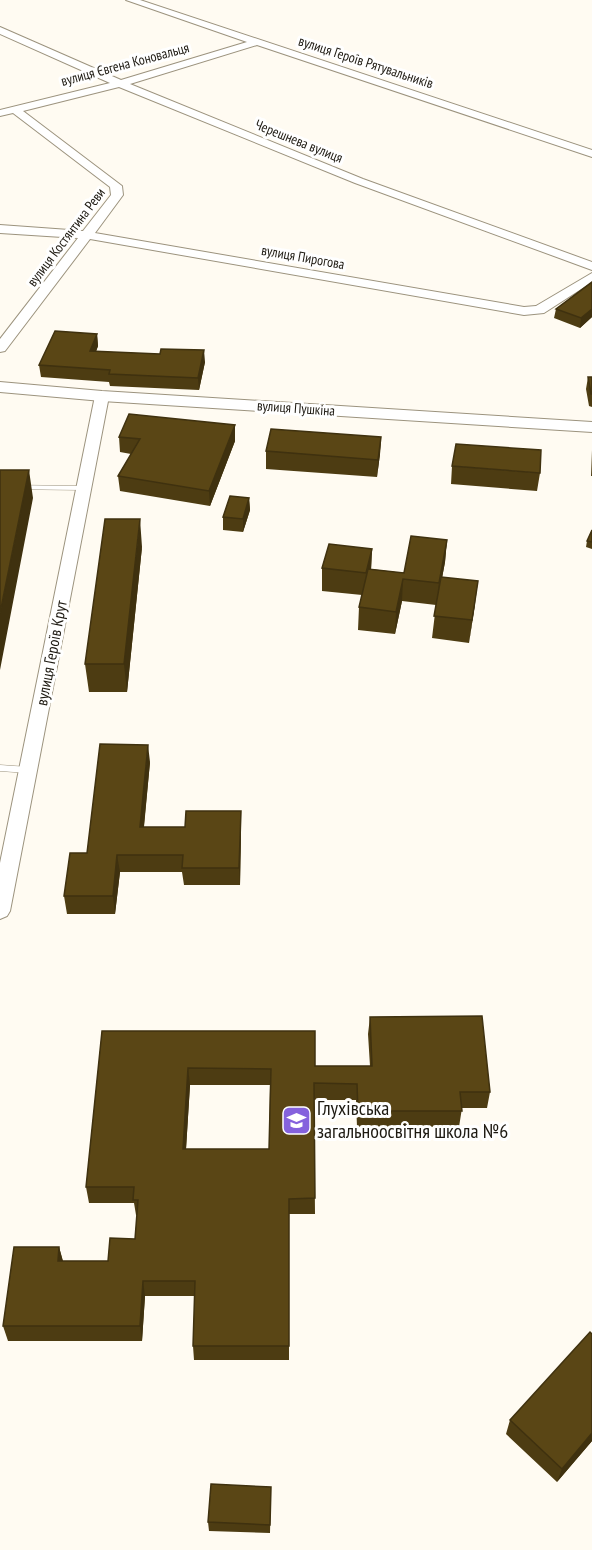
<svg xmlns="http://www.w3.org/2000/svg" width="592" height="1550" font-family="'PT Sans Narrow',sans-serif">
<rect width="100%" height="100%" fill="#fffbf2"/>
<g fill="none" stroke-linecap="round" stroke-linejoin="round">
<defs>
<path id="service" d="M0,485L84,486L88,488L84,490L0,489Z
M0,765L28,767L32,770L28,773L0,771Z"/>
<path id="minor" d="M126,0H140L592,150V157L257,45L130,84L363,179L592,262V270L355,183L119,87L23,111L122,186L123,195L95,233L524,307L536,306L592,273V282L544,313L524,315L90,239L5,351L0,352V339L78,238L0,233V225L83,231L111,195L110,187L13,113L0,116V110L110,83L0,34V27L121,80L247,42Z
M102,392L109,396L10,911L7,916L0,919V863L95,396Z"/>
<path id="tertiary" d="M0,382L102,391L592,422V432L102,401L0,392Z"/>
</defs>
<use href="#service" stroke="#9c937e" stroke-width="1"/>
<use href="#minor" stroke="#9c937e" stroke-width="2"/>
<use href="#tertiary" stroke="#9c937e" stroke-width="2"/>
<use href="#service" fill="#fff" fill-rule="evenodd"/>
<use href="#minor" fill="#fff" fill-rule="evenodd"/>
<use href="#tertiary" fill="#fff" fill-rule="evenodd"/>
</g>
<path fill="#4d3c12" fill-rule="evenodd" d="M592,282V317L580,328L554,318L556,309Z
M97,334L98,346L96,351L205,362L199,390L110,386L109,382L41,377L39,365Z
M588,377H592V407L589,406L586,389Z
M235,425V441L210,506L120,491L118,476L131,454L120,452L119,437Z
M381,437L380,454L377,477L266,469V451Z
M592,450V476H591Z
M452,466L540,473L537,491L451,484Z
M249,498L250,510L243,532L223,530V517Z
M592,530V549L586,547L587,541Z
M447,540L445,562L442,578L475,604L469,643L432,638L436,605L402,601L395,634L358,630L359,607L362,595L322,591V568L372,549L371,569L404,573Z
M142,547L127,692H89L85,664Z
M150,762L144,827H185L241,811V829L240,885H184L182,872H120L115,914H67L64,896L87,853Z
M370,1017L490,1092L487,1108H462L459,1127H357L356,1100H314L315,1214H289V1360H194L193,1346L195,1296H145L142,1341H8L3,1326L59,1247L63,1261H108L135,1239L137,1215H136L134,1203H89L86,1187L102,1031L315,1066H370L368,1034ZM190,1085H270L269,1149H186Z
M592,1334V1441L557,1482L506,1434L510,1420Z
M271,1487L270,1533L209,1531L208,1522Z"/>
<path fill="#3f310f" d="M592,309V317L580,328L581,318Z
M97,334L98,346L92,363L90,351Z
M204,350L205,362L199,390L198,378Z
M235,425V441L210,506L209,491Z
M381,437L380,454L377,477L378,460Z
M29,470L33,498L0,670V613Z
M249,498L250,510L243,532V519Z
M140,519L142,547L127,692L124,664Z
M447,540L445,562L437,605L439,583Z
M372,549L371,571L366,573Z
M403,579L402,601L395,634L396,612Z
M478,581L475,604L469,643L472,620Z
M148,745L150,762L142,845L140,827Z
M241,811V829L240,885L239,868Z
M117,855L120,872L115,914L113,896Z
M188,1068L190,1085L185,1165L183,1149Z
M59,1247L63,1262L58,1261Z
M143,1281L145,1296L142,1341L140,1326Z
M592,1433V1441L557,1482L562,1469Z"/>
<path fill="#5a4615" stroke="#3f310f" stroke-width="1.5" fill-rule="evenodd" d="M592,282V309L581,318L556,309Z
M55,331L97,334L90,351L160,354L161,349L204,350L198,378L109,374L110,370L39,365Z
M588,377H592V394H591Z
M129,414L235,425L209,491L118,476L140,439L119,437Z
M271,429L381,437L378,460L266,451Z
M456,444L541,450L540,473L452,466Z
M0,470H29L0,613Z
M230,496L249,498L243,519L223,517Z
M105,519H140L124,664H85Z
M592,530V542L587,541Z
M411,536L447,540L439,583L403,579L396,612L359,607L368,569L404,573Z
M329,544L372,549L366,573L322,568Z
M441,577L478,581L472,620L434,616Z
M100,744L148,745L140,827H185L186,811H241L239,868H182L183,855H117L113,896H64L70,853H87Z
M482,1016L490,1092H460L462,1111H358L357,1084L314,1083L315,1198L289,1199V1346H193L195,1281H143L140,1326H3L14,1247H59L58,1261H108L110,1238L135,1239L138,1200H133L134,1187H86L102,1031H315V1066H372L370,1017ZM188,1068L271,1069L269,1149H183Z
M590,1332L592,1334V1433L562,1469L510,1420Z
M211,1484L271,1487L270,1525L208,1522Z"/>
<defs>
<symbol id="school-square" viewBox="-11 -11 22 22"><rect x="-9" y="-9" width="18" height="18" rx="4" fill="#8562dd" stroke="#fff"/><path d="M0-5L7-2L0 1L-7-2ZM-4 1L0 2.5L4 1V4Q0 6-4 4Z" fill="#fff"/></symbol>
</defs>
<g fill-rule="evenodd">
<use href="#school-square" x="280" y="1104" width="33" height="33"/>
</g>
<g text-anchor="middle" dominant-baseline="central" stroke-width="6" stroke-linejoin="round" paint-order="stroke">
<g font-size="14" fill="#1d1911" stroke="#fff">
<text transform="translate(366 62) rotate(18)">вулиця Героїв Рятувальників</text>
<text transform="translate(125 64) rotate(-15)">вулиця Євгена Коновальця</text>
<text transform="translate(299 141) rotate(22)">Черешнева вулиця</text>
<text transform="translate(66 237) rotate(-53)">вулиця Костянтина Реви</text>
<text transform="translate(303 257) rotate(10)">вулиця Пирогова</text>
<text transform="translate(296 408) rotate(4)">вулиця Пушкіна</text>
</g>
<g font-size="16" fill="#1d1911" stroke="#fff">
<text transform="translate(51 653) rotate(-79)">вулиця Героїв Крут</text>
</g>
<g font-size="20" fill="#1d1911" stroke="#fff" text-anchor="start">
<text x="317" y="1108">Глухівська<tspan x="317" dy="23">загальноосвітня школа №6</tspan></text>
</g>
</g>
</svg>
